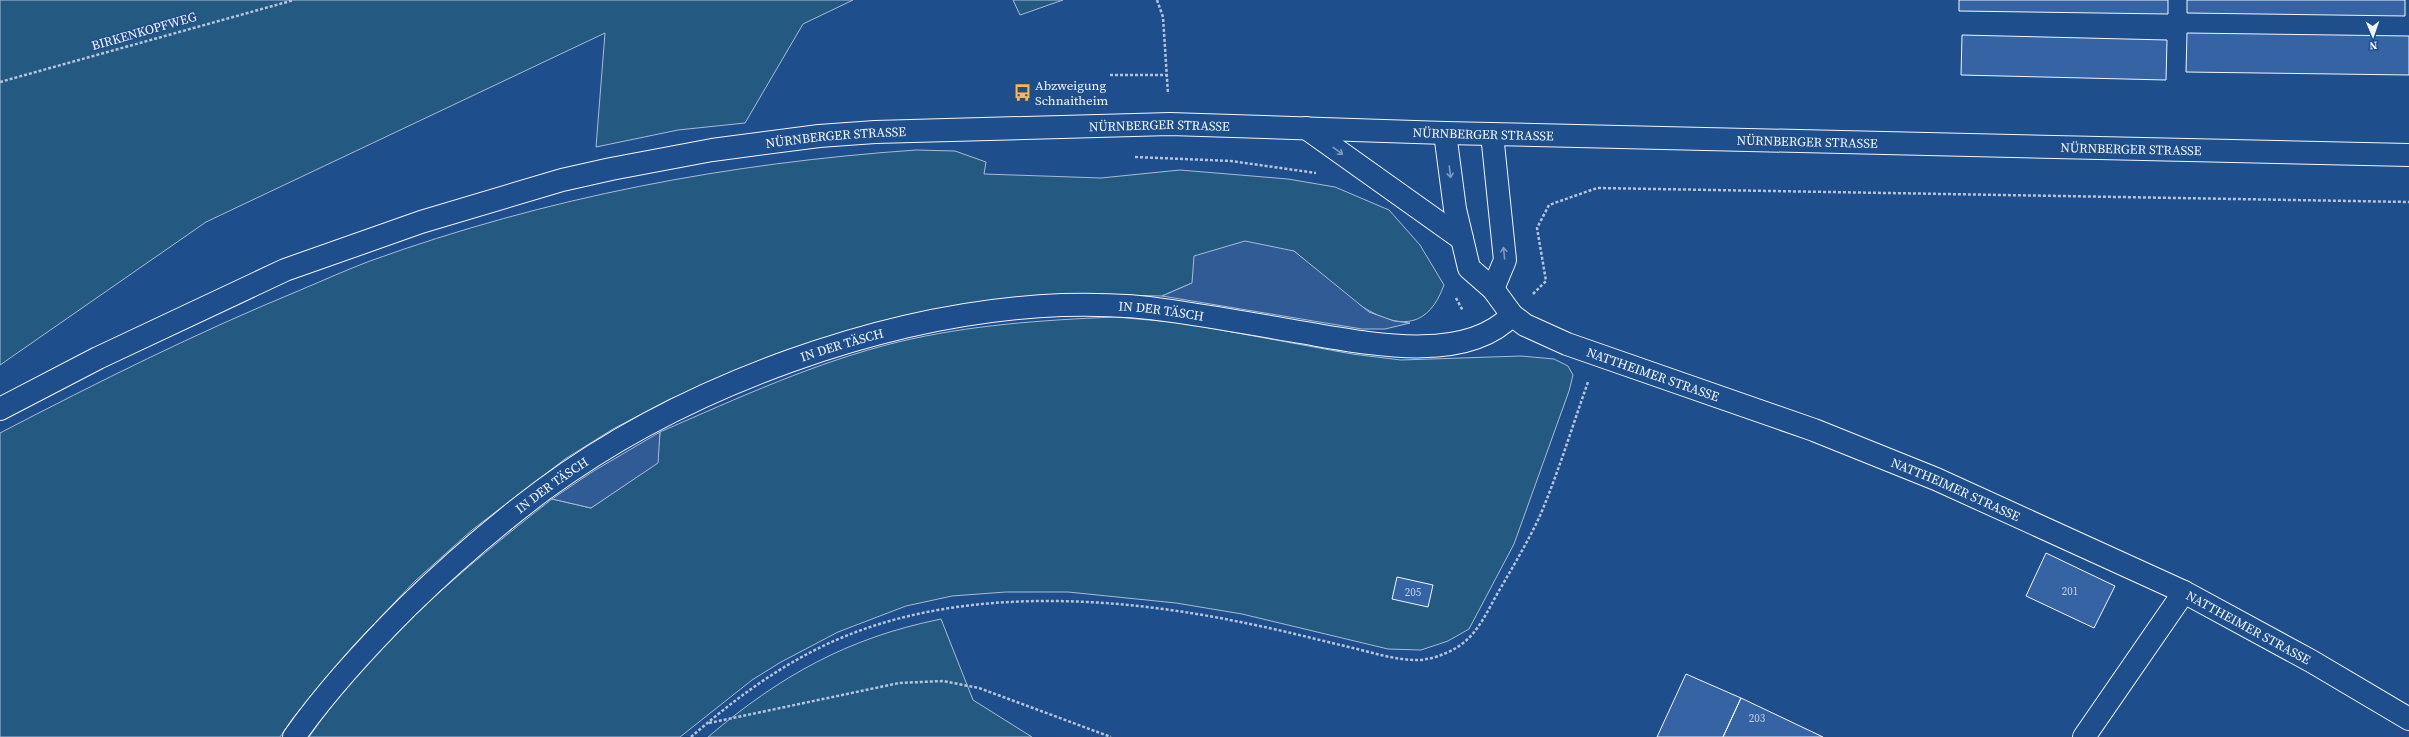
<svg xmlns="http://www.w3.org/2000/svg" width="2409" height="737" font-family="'Source Serif 4',serif">
<rect width="100%" height="100%" fill="#1f4e8c"/>
<path fill="#245a82" stroke="#a8bbd7" d="M0,0H853L803,24L745,123L678,130L596,147L605,33L206,222L0,365Z
M1013,0H1063L1020,15Z
M916,150L955,151L986,162L984,174L1101,178L1180,170L1288,179L1335,187L1389,210L1420,245L1444,285C1413,371 1333,283 1294,251L1192,283L1162,296L1075,294L1023,297L931,311L796,348L668,400L613,429L565,459L472,530L416,580L354,645L293,718L280,737H0V433C98,382 196,333 298,291C322,281 346,270 370,261C547,197 729,163 916,150Z
M1115,317L1183,323L1352,354L1401,360L1521,356L1554,359L1568,366L1573,375L1569,391L1514,544L1469,629L1448,641L1421,650L1388,649L1242,614L1176,603L1068,592H1006L952,596L906,606L838,632L781,662L752,680L680,737H309C373,643 463,569 552,499L591,508L657,463L660,432C738,398 816,362 898,342C969,325 1043,320 1115,317Z
M941,619L973,700L1032,737H708C780,676 847,638 941,619Z"/>
<path fill="#305b95" stroke="#a8bbd7" d="M1245,241L1294,251L1369,312L1394,321L1410,323L1385,329H1362L1162,296L1192,283L1194,256Z
M660,432L658,463L591,508L552,499L592,472Z"/>
<path fill="#3563a3" stroke="#f2f6ff" d="M1959,0H2168V14L1959,11Z
M2187,0H2405V16L2187,13Z
M2187,33L2409,36V75L2186,72Z
M1962,35L2167,40L2166,80L1961,75Z
M2046,553L2115,586L2094,628L2026,596Z
M1397,577L1433,585L1428,607L1392,599Z
M1686,674L1741,698L1723,737H1657Z
M1741,698L1823,737H1723Z"/>
<g fill="none" stroke-linecap="round" stroke-linejoin="round">
<defs>
<g id="minor">
<path id="s1" d="M1445,133L1455,209L1469,268L1493,289L1512,315L1525,325L1567,344L1814,430L1936,479L2184,592L2311,661L2409,719"/>
<path d="M1492,134L1505,260L1493,289"/>
<path id="s2" d="M294,737C327,690 367,647 407,607C450,565 495,526 543,490C684,386 886,312 1062,305C1099,304 1136,305 1172,311C1213,317 1254,324 1294,331C1357,341 1463,367 1512,315"/>
<path d="M2084,737L2184,592"/>
</g>
<g id="major">
<path d="M1306,128L1462,239"/>
<path id="s3" d="M0,409L98,358L285,270L421,222L562,180L611,169L712,150L819,136L875,132L1170,124L1445,133L2409,155"/>
</g>
</defs>
<use href="#minor" stroke="#f2f6ff" stroke-width="24"/>
<use href="#major" stroke="#f2f6ff" stroke-width="24"/>
<path stroke="#b3c4dc" stroke-width="2.5" stroke-dasharray="3 2" stroke-linecap="butt" d="M1157,0L1163,17L1168,94
M1110,75H1166
M0,82L294,0
M1135,157L1231,161L1316,173
M1533,294L1546,281L1537,228L1549,205L1597,188L2409,202
M1456,298L1463,311
M709,723L899,683L943,681L979,688L1111,737
M691,737C730,703 772,671 819,648C948,584 1113,595 1250,624C1285,631 1319,640 1353,648C1373,653 1393,659 1413,660C1427,661 1444,655 1456,648C1476,636 1485,616 1496,596C1511,570 1526,545 1539,518C1558,474 1572,427 1588,382"/>
<use href="#minor" stroke="#1f4e8c" stroke-width="22"/>
<use href="#major" stroke="#1f4e8c" stroke-width="22"/>
</g>
<defs><path id="oneway-shaft" d="M-6 0H5M1.5-3L5.5 0L1.5 3" fill="none" stroke-width="1.6" stroke-linecap="round" stroke-linejoin="round"/></defs>
<g stroke="#7e9ac0">
<use href="#oneway-shaft" transform="translate(1338 151) rotate(36)"/>
<use href="#oneway-shaft" transform="translate(1450 172) rotate(83)"/>
<use href="#oneway-shaft" transform="translate(1504 253) rotate(-96)"/>
</g>
<defs>
<symbol id="bus-bare" viewBox="-9 -9 18 18"><path d="M-5-6H5V4H4V6H2V4H-2V6H-4V4H-5ZM-3.5-4V0h7V-4ZM-3.5 1.2v1.5H-2V1.2ZM2 1.2v1.5H3.5V1.2Z" fill="#ffb74d" stroke="#1f4e8c" stroke-width="2.5" paint-order="stroke"/></symbol>
</defs>
<g fill-rule="evenodd">
<use href="#bus-bare" x="1010" y="80" width="25" height="25"/>
</g>
<g text-anchor="middle" dominant-baseline="central" stroke-width="3" stroke-linejoin="round" paint-order="stroke">
<g font-size="11" fill="#c3d1e8">
<text x="2070" y="591">201</text>
<text x="1413" y="592">205</text>
<text x="1757" y="718">203</text>
</g>
<g font-size="13" fill="#f2f6ff" stroke="#1f4e8c">
<text transform="translate(144 31) rotate(-16)">BIRKENKOPFWEG</text>
<text stroke="none"><textPath href="#s3" startOffset="1210">NÜRNBERGER STRASSE</textPath></text>
<text stroke="none"><textPath href="#s3" startOffset="1534">NÜRNBERGER STRASSE</textPath></text>
<text stroke="none"><textPath href="#s3" startOffset="886">NÜRNBERGER STRASSE</textPath></text>
<text stroke="none"><textPath href="#s3" startOffset="1858">NÜRNBERGER STRASSE</textPath></text>
<text stroke="none"><textPath href="#s3" startOffset="2182">NÜRNBERGER STRASSE</textPath></text>
<text stroke="none"><textPath href="#s2" startOffset="1010">IN DER TÄSCH</textPath></text>
<text stroke="none"><textPath href="#s2" startOffset="686">IN DER TÄSCH</textPath></text>
<text stroke="none"><textPath href="#s1" startOffset="355">NATTHEIMER STRASSE</textPath></text>
<text stroke="none"><textPath href="#s2" startOffset="362">IN DER TÄSCH</textPath></text>
<text stroke="none"><textPath href="#s1" startOffset="679">NATTHEIMER STRASSE</textPath></text>
<text stroke="none"><textPath href="#s1" startOffset="1003">NATTHEIMER STRASSE</textPath></text>
</g>
<g font-size="13" fill="#f2f6ff" stroke="#1f4e8c" text-anchor="start">
<text x="1035" y="85">Abzweigung<tspan x="1035" dy="15">Schnaitheim</tspan></text>
</g>
</g>
<g transform="translate(2373 36) rotate(178)" stroke="#1f4e8c" stroke-width="3" paint-order="stroke">
<path d="M0-3L7 15L0 10L-7 15Z" fill="#f2f6ff"/>
<text y="-6" font-size="11" font-weight="bold" text-anchor="middle" fill="#f2f6ff">N</text>
</g>
</svg>
